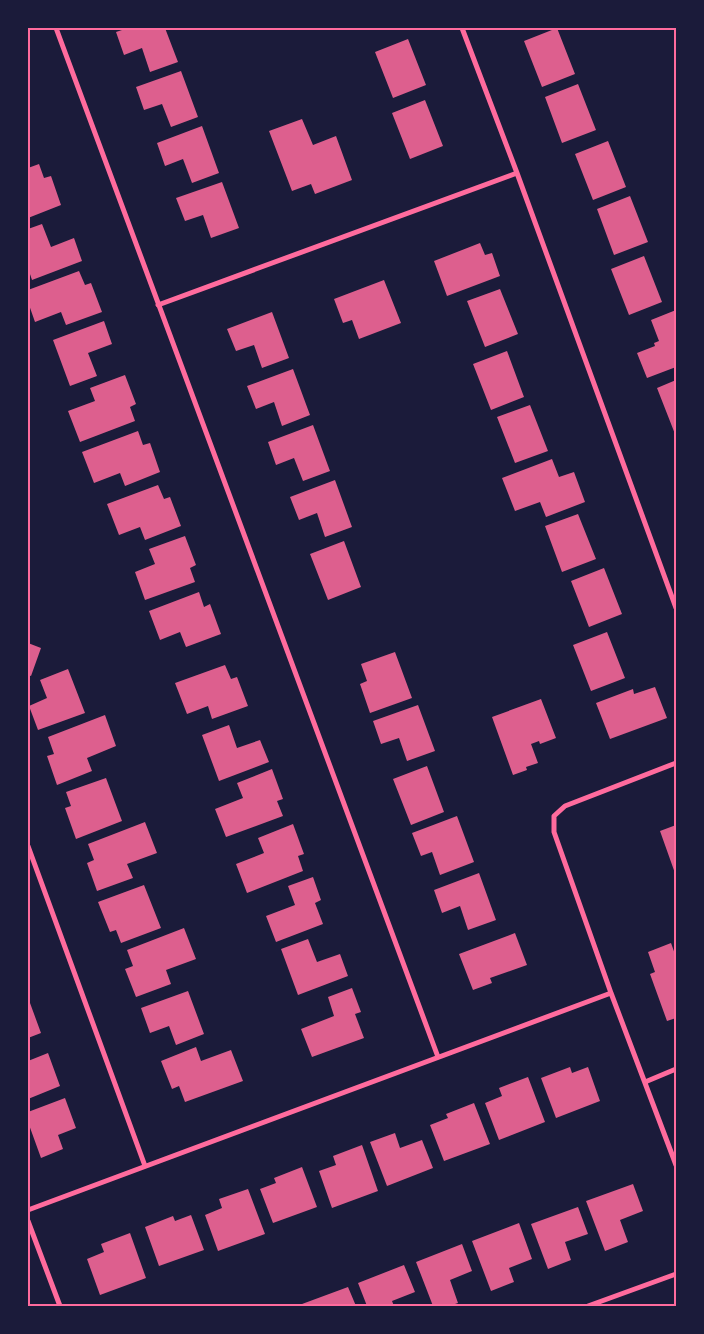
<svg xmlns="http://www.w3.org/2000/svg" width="704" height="1334" font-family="'Roboto Condensed',sans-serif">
<rect width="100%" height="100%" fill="#1b1b3a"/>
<path fill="#dd5f8e" d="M128,28H165L178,62L150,72L142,48L124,55L116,32Z
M557,28L575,74L542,87L524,41Z
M408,39L426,85L393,98L375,52Z
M181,71L198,117L171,127L162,104L144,110L136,87Z
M578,84L596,130L562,143L545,97Z
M425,100L443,146L410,159L392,113Z
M302,119L313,145L336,136L352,180L315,194L311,184L292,191L269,131Z
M202,126L219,173L192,183L183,159L165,166L157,143Z
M608,141L626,187L593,200L575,154Z
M39,164L44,178L51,176L61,205L28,218V168Z
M222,182L239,228L211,238L203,215L185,221L176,198Z
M630,196L648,242L614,255L597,209Z
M42,224L51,247L74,238L82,261L32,280L28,268V229Z
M480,243L485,255L492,253L500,276L447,296L434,261Z
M644,256L662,302L629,315L611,269Z
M79,271L85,285L91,283L102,312L66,325L61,312L35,322L28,302V290Z
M384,280L401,323L359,339L352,320L343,323L334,299Z
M500,289L518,334L485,347L467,301Z
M676,310V367L647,378L637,353L655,346L654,343L659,341L651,320Z
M272,312L289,358L262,368L254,345L236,351L227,329Z
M104,321L112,344L88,353L97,376L70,386L53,340Z
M507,351L524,397L491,410L473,364Z
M293,369L310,415L282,426L274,402L256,409L247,386Z
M125,375L136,404L130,407L135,421L80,442L68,411L95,401L90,388Z
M676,380V433L675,434L657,388Z
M530,405L548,451L515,463L497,417Z
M313,425L330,471L303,481L294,458L276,465L268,442Z
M138,431L143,445L150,443L160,472L125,486L120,473L94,483L82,452Z
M552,459L559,477L574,472L585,502L546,517L540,502L515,511L502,478Z
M335,480L352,527L325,537L317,513L299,520L290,497Z
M158,485L164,499L170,497L181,526L145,540L140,527L119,535L107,504Z
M578,514L596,559L562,572L545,526Z
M185,536L196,565L190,568L195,582L145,600L135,572L155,564L149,549Z
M344,541L361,587L328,600L310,554Z
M604,568L622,614L589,627L571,581Z
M199,592L204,607L210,604L221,634L186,647L180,632L160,640L149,611Z
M607,632L625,678L591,691L573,645Z
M28,643L41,648L31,676L28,675Z
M395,652L412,698L370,713L360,684L367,681L361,664Z
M225,665L231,679L237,677L248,706L212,719L208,706L187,714L175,683Z
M68,669L85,713L38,730L29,706L47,698L40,680Z
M655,687L667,718L610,739L596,703L633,689L634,694Z
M541,699L556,738L540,744L539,741L531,744L538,763L526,767L527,770L513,775L492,717Z
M418,705L435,751L407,761L399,738L381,744L373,721Z
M105,715L116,746L87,758L92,771L57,785L47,756L54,754L48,737Z
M229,725L237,748L260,740L269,762L219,781L202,735Z
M427,766L444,812L411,825L393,779Z
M272,769L283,799L277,801L283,816L226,837L215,809L243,798L237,783Z
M106,778L122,821L76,839L65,808L71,806L66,792Z
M457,816L474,862L440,875L432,852L421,856L412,833Z
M145,822L157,853L127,864L133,878L97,891L87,863L94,860L88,844Z
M293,824L304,854L298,856L303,871L247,893L236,864L264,853L258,838Z
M676,825V876L660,831Z
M479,873L496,920L468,930L460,906L442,913L434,890Z
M313,877L321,900L315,903L323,924L276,942L266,916L295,905L288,886Z
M144,885L161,928L121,943L116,930L110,932L98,902Z
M184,928L196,959L166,970L171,984L136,997L125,969L133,966L127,950Z
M515,933L527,965L490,978L492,983L473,990L459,954Z
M308,939L317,962L340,954L348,976L298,995L281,949Z
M671,943L676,957V1018L667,1021L650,974L655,972L648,952Z
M352,988L361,1012L355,1014L364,1038L312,1057L301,1029L334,1016L328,997Z
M188,991L204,1034L176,1045L169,1026L150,1033L141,1008Z
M30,1003L41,1033L28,1038V1004Z
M196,1047L201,1061L231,1050L243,1081L185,1102L179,1086L172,1089L161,1061Z
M48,1053L60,1086L28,1099V1061Z
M570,1067L572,1073L588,1067L600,1101L556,1118L541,1078Z
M528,1077L545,1122L499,1140L485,1103L502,1096L499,1088Z
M65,1098L76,1128L58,1135L63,1149L41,1158L28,1122V1112Z
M474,1103L490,1144L444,1161L430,1125L448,1118L446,1114Z
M395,1133L400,1148L422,1140L433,1168L387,1186L370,1142Z
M362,1145L378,1191L332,1208L319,1171L336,1165L333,1156Z
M302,1167L317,1207L273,1223L260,1189L276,1183L274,1178Z
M633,1184L643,1211L620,1220L628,1242L605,1251L586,1201Z
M248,1189L265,1234L218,1251L205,1215L222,1208L219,1199Z
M578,1207L588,1234L565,1242L571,1260L548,1269L531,1224Z
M191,1215L204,1250L159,1266L145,1227L173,1216L175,1221Z
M519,1223L532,1259L509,1268L514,1282L491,1291L472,1241Z
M130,1233L146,1278L100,1295L87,1259L104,1252L101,1244Z
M462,1244L472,1271L450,1280L458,1303L449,1306H433L416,1262Z
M404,1265L415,1292L392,1301L394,1306H367L358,1283Z
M348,1287L356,1306H303L302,1304Z"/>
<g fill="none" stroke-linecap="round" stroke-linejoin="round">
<path stroke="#ff6b9d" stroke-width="5" d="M56,28L438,1057
M462,28L517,173L676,608
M158,305L517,173
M28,846L145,1166
M611,993L676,1165
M645,1082L676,1069
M28,1210L611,993L554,832V816L565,806L676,763
M28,1221L60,1306
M588,1306L676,1274"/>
</g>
<rect width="704" height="1334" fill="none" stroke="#1b1b3a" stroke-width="58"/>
<rect x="29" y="29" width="646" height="1276" fill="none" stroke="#ff6b9d" stroke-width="2"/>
</svg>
